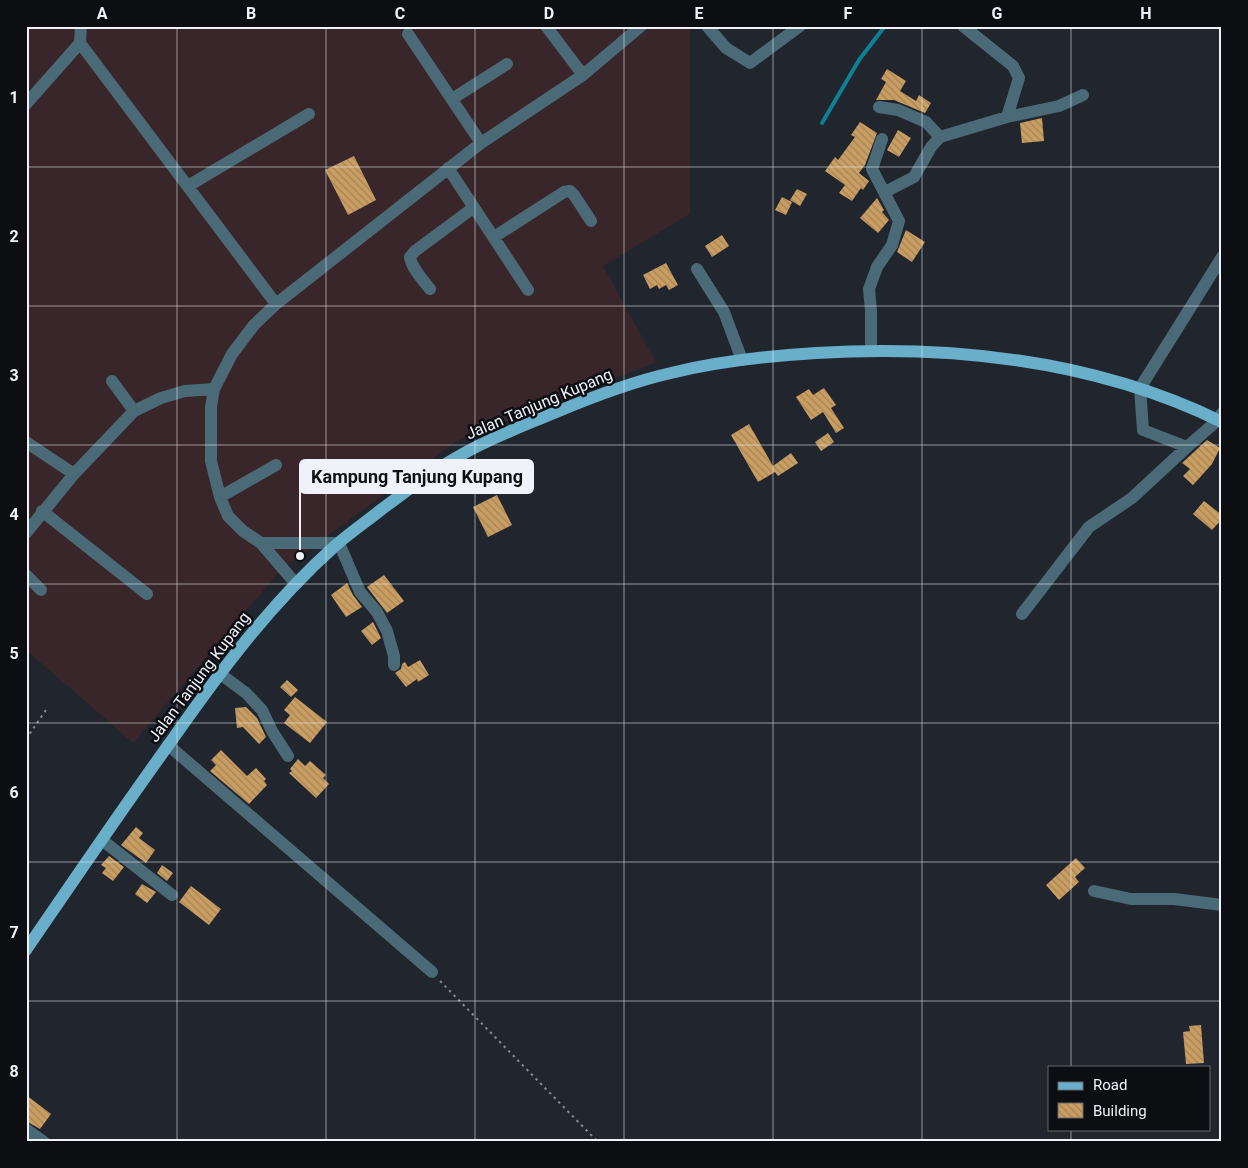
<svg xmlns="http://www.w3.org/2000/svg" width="1248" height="1168" font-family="Roboto,sans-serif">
<defs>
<pattern id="building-back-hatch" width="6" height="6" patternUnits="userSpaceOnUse" patternTransform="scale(1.25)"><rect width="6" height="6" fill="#ca9e61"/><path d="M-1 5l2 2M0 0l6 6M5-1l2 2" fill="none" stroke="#a3845a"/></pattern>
</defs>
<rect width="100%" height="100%" fill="#21252d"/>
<path fill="#39262a" d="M26,26H690V214L603,266L656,362L455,442L280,571L133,743L26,650Z"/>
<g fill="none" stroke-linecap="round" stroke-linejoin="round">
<path stroke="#0d8194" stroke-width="4" d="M822,123L859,60L885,26"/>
</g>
<path fill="url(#building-back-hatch)" d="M887,69L906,81L900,91L916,101L919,95L931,103L925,113L894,100H876L886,82L881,79Z
M1042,118L1044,141L1022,143L1020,123Z
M860,122L877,133L865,165L859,173L869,181L863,190L861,188L852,201L839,193L845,185L825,171L835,157L838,160L855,137L851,135Z
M898,130L911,138L899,157L887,150Z
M354,156L376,200L348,215L325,170Z
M797,189L807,194L800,206L790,200Z
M782,197L792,202L786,215L775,210Z
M877,198L884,210L882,212L889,220L878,233L860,218Z
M906,230L925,242L912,262L897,252Z
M722,235L729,246L712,257L705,246Z
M666,263L678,285L669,290L666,285L659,289L657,285L650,289L643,275Z
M824,388L836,405L831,408L844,428L836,433L823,412L811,420L796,397L809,389L813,395Z
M749,424L773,466L791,453L798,463L778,476L775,472L758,482L731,435Z
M828,433L834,442L821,451L815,442Z
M1207,440L1220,448L1212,464L1193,485L1183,476L1190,469L1182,463Z
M497,495L512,525L488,537L473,507Z
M1204,501L1222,515V519L1212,530L1193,514Z
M384,575L404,601L387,613L367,587Z
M347,583L353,595L362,607L346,617L331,595Z
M373,622L381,638L372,645L361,631Z
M420,660L429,675L418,682L417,679L406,687L395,673L401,669L402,664L405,662L408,667Z
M287,680L298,690L291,697L280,687Z
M295,697L327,722L310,743L284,723L290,715L284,710Z
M246,707L257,718L266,737L259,744L243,727L237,728L235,708Z
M221,750L247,776L256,768L266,779L264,781L267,785L249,804L210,771L216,765L211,760Z
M298,759L305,766L310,761L326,775L323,778L329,784L316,798L289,773L292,771L290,769Z
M136,827L143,833L139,838L155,850L146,863L121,845Z
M109,856L124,867L113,881L102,873L106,868L101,865Z
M1076,858L1085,868L1075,877L1079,882L1059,900L1046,885Z
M162,865L173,873L167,881L157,873Z
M142,884L156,892L147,903L135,894Z
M191,886L221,909L209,925L179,902Z
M1201,1025L1204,1063L1186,1064L1183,1032L1190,1031L1189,1026Z
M26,1095L51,1114L40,1129L26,1121Z"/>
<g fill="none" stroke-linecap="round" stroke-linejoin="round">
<path stroke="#878a91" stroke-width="2" stroke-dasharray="2.5 4" stroke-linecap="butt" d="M26,739L46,710
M440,981L598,1142"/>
<path stroke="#4a6a77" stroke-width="12" d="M81,26L80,43L276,304
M546,26L583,75
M707,26L726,48L750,63L800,26
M963,26L1013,66L1019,78L1007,117
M408,34L481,143
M452,99L507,64
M26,104L80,43
M879,107L898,110L926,122L940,137
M448,168L528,290
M188,186L309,114
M885,192L914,177L931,147L940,137L1007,117L1059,106L1083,95
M494,237L564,192L570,191L574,195L591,221
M1222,257L1140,388L1143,430L1187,447L1218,420L1222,413
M697,269L724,312L742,360
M430,289C423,280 412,269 410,257L415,251L473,208
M871,351V311L869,289L877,267L892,245L899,221L872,169L882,139
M112,381L134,411
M26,442L74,474
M220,497L276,465
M42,511L147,594
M26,533L74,474L134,411L161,398L185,391L214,389
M261,543H339L360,592L377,612L387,631L394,656V665
M26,575L41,590
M296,584L261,543L243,531L228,516L220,497L211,461V407L214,389L232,354L254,325L276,304L481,143L583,75L641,26
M1022,614L1089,527L1132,498L1187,447
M219,673L246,693L262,710L272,731L288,756
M168,745L432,972
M102,840L172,895
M1094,891L1131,899H1174L1222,905
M26,1129L44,1142"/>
<path stroke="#69afca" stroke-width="12" d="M26,950C74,880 122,809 172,740C221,670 272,602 336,545C351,532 367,521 382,509C408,490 433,470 461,455C490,438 523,426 554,413C592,397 631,382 671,373C719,361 767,356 816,353C954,345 1096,360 1222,422"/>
</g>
<path fill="none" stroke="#eff2f8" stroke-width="1" stroke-opacity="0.55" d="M177,26V1142M326,26V1142M475,26V1142M624,26V1142M773,26V1142M922,26V1142M1071,26V1067M26,167H1222M26,306H1222M26,445H1222M26,584H1222M26,723H1222M26,862H1222M26,1001H1222M1071,1129V1142"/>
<g text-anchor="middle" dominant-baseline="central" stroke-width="5" stroke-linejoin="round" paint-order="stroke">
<g font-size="16" fill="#eff2f8" stroke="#0c0e12">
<text transform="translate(539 404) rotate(-23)">Jalan Tanjung Kupang</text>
<text transform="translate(199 677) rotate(-53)">Jalan Tanjung Kupang</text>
</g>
</g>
<path fill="none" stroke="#eff2f8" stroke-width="2" d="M300 556L300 477"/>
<circle fill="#eff2f8" stroke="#0c0e12" stroke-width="2" cx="300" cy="556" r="5"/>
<rect fill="#eff2f8" stroke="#eff2f8" stroke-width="2" x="300" y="460" width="233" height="33" rx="5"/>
<g font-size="18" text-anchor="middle" font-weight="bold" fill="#111">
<text x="417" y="483">Kampung Tanjung Kupang</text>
</g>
<rect width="1248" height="1168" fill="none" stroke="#0c0e12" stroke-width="55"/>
<rect x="1048" y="1066" width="162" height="65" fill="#0c0e12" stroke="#67696e"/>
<rect x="1058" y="1082" width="25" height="8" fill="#69afca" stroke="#67696e"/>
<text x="1093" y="1090" font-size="15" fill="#eff2f8">Road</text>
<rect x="1058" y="1103" width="25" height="15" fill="url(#building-back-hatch)" stroke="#67696e"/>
<text x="1093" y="1116" font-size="15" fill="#eff2f8">Building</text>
<rect x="28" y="28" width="1192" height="1112" fill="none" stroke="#eff2f8" stroke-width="2"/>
<g font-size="16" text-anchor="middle" font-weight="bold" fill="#eff2f8">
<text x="102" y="19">A</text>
<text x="251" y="19">B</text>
<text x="400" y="19">C</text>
<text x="549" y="19">D</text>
<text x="699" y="19">E</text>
<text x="848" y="19">F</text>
<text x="997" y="19">G</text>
<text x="1146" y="19">H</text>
<text x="14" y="103">1</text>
<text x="14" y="242">2</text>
<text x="14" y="381">3</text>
<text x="14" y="520">4</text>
<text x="14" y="659">5</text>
<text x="14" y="798">6</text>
<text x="14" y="938">7</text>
<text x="14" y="1077">8</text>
</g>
</svg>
